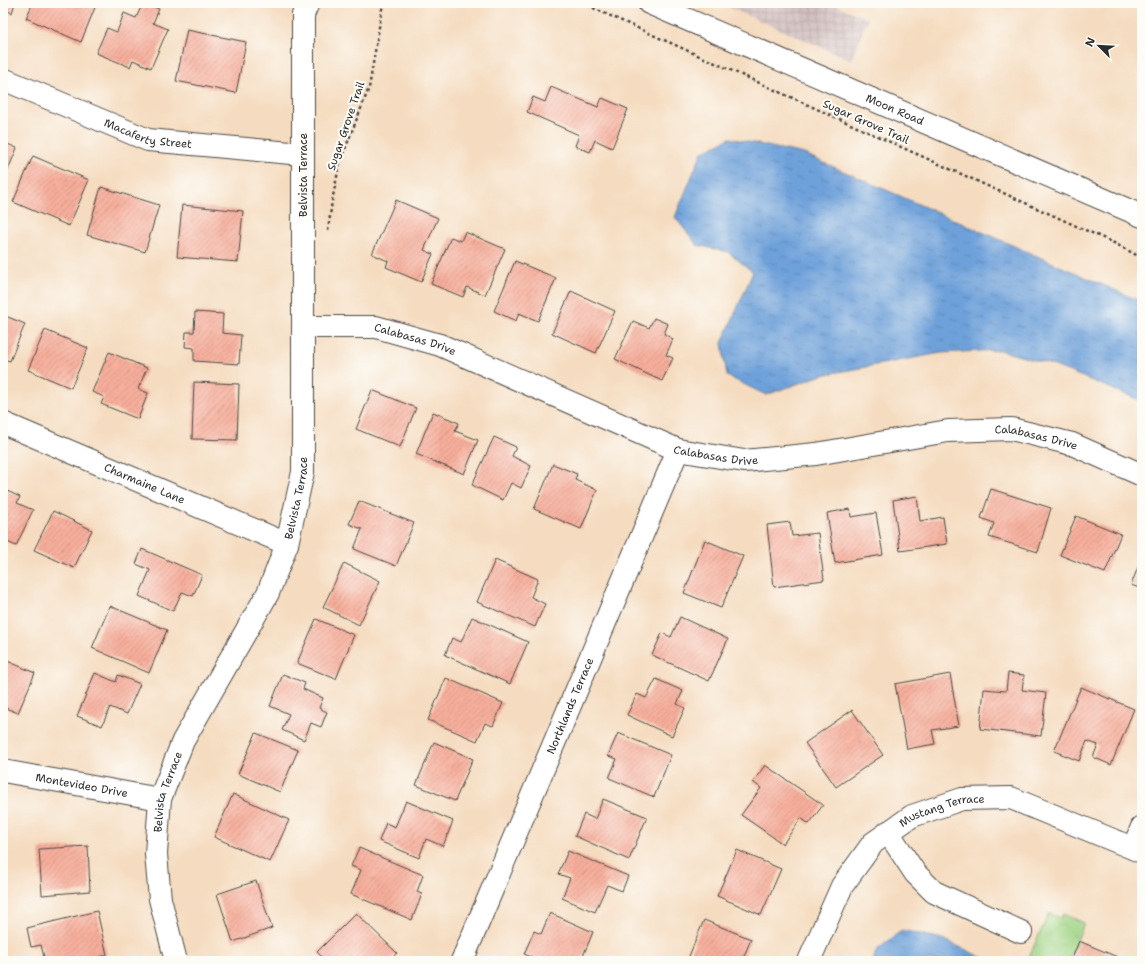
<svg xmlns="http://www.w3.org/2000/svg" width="1145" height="964" font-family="'Shantell Sans',sans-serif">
<defs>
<pattern id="industrial-grid" width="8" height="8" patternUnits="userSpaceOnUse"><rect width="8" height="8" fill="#d2bfc0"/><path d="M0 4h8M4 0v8" fill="none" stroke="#b4a4a5"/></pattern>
<pattern id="park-tufts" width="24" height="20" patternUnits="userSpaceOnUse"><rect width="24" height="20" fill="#9fd383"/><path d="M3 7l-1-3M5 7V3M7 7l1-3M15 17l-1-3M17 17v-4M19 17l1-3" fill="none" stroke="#89b571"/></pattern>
<pattern id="water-ripples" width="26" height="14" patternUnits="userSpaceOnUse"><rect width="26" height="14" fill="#6ea1da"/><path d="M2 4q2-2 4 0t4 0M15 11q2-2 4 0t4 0" fill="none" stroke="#5b83b1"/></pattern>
<pattern id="building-hatch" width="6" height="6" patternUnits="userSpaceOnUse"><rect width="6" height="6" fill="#f8af9c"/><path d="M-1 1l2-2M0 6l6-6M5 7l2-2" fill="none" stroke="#c98f7f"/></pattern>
</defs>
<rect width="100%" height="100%" fill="#fdfcf7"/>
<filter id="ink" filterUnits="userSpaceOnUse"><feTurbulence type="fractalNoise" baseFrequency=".025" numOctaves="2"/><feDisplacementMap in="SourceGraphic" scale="8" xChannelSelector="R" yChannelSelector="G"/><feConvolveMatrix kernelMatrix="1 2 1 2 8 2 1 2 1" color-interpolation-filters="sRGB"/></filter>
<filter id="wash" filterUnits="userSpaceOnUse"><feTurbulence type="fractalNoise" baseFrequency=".012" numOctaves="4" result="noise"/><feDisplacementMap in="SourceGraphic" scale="16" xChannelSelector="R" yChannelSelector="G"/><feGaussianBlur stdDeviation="0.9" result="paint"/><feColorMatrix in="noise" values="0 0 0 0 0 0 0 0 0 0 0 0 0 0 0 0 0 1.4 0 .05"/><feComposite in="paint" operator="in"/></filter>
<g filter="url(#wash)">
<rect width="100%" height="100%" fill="#f5dcc0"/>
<path fill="url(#industrial-grid)" d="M719,3H831L868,19L851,60Z"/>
<path fill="url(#park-tufts)" stroke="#657f57" d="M1049,913L1061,918L1063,914L1084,923L1069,961H1027Z"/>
<path fill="url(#water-ripples)" stroke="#4c6682" d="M730,138L804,154L1142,302V401L1055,366L999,350L941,353L822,375L766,395L727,376L722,343L753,272L728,252L697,245L675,217L702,152Z
M902,930L943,939L983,958L1003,961H873L876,951Z"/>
<g id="blocks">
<path fill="url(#building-hatch)" d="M3,3H15L12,13L3,9Z
M33,3H92L96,5L81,42L26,18Z
M143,3L159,9L153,23L168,29L151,68L133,60L130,67L96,53L107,28L117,32L124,13L136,18Z
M187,30L246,42L236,93L176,81Z
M551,87L598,107L602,98L628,109L612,148L595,140L590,152L575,146L579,135L527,112L533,97L545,102Z
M3,142L17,148L3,182Z
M33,156L89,180L69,226L13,202Z
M101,187L159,205L145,252L87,235Z
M396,200L438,218L424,250L433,254L421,282L386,267L388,261L372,254Z
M182,205L243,211L238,262L177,257Z
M465,232L505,249L485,295L467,287L463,297L431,284L451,237L461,241Z
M515,261L556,278L538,321L519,313L516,321L494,311Z
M571,291L615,311L596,353L552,333Z
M195,312L223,314L222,333L241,335L239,364L194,361V348L185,347L186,332H194Z
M3,315L25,324L10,361L3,359Z
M654,318L668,324L664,334L673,339L666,355L673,358L662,381L615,359L633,321L649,328Z
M45,330L88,348L71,388L28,370Z
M109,352L147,368L138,389L148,393L138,419L101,404L104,397L92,392Z
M194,382L239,384L237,440L192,439Z
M372,390L416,408L400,447L356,429Z
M433,412L459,423L455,431L478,440L464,474L416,454Z
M494,437L516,447L512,456L531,466L521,488L511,483L503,500L472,485Z
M553,464L577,474L575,480L597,490L581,529L534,509Z
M3,489L20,497L17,503L33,510L16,546L3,540Z
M991,489L1051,508L1038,552L989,537L994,523L981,518Z
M917,496L920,521L943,517L947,544L900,551L893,500Z
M359,501L414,523L396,566L354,549L362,529L349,524Z
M850,509L851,517L876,513L883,555L835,563L827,513Z
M53,511L92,530L74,568L34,550Z
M1076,516L1121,534L1105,573L1060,555Z
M790,522L792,536L818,533L824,580L774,587L767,525Z
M705,540L743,556L721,608L684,593Z
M142,549L202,575L193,596L182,592L173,611L139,596L150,570L136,564Z
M1142,557V589L1131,585Z
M495,560L538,579L531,597L545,604L535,627L477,602Z
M344,563L380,581L359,625L323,607Z
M110,606L167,630L149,673L92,648Z
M472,617L528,642L510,684L445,655L452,638L461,642Z
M680,617L728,639L709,681L652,655L662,633L671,637Z
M316,619L354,635L336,679L297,663Z
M3,659L35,673L18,713L3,707Z
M95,673L116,682L118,675L140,684L127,714L110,707L102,726L77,716Z
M1008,673L1024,675L1022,690L1046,693L1041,736L980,729L984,689L1006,691Z
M283,674L305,683L303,689L323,698L319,708L327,712L321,727L311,723L304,740L282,730L289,714L270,706Z
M950,674L959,726L932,730L935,744L907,749L895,684Z
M446,678L503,703L493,726L485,723L477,741L428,720Z
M656,679L683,691L677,704L685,708L672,736L627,715L637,694L646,698Z
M1081,687L1134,709L1111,765L1093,757L1098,745L1087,741L1079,761L1054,751Z
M852,710L883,755L836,787L805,743Z
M256,733L298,750L280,792L238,774Z
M618,733L671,755L654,797L609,778L617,759L608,756Z
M434,742L473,759L455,801L416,785Z
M765,765L823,805L809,824L801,818L783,844L741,815L761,788L753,782Z
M233,794L289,820L270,862L214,837Z
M603,799L647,817L629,860L575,836L584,814L595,819Z
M406,801L453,821L443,846L426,839L419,858L379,841L386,823L395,827Z
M88,846L90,891L42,895L39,849Z
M359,848L423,875L417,892L422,894L412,920L351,894L361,870L351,866Z
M737,850L781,869L761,915L717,896Z
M568,851L628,876L622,891L607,885L595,912L562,898L570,878L558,874Z
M256,881L272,928L233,942L217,894Z
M97,911L107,955L84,961H45L41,945L31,947L27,928Z
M356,913L397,953L389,961H326L317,952Z
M550,913L593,932L581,961H542L524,954L534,931L541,934Z
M704,920L751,939L742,961H687Z
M1079,941L1127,961H1071Z"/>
</g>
</g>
<g filter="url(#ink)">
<use href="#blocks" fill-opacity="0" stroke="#494641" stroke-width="1"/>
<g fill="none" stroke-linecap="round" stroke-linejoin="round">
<defs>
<g id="minor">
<path id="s1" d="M649,3L1142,216"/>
<path id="s2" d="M3,79L148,140L302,154"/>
<path id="s3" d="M304,327H376L440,345L678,450L744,461L816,454L948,431L1011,429L1072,444L1142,475"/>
<path id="s4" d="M3,423L287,544"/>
<path id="s5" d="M3,771L160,799"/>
<path d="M888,832L915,873L934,892L1021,932"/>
<path d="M1133,848L1142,827"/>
<path id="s6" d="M176,961L160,899L156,854L160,799L183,741L268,593L287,544L303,472V15L308,3"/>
<path id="s7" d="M462,961L678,450"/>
<path id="s8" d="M809,961L842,886L873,843L912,816L962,799L1011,798L1142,852"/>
</g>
</defs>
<use href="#minor" stroke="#494641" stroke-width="24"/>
<path stroke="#494641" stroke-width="2.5" stroke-dasharray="3 3" stroke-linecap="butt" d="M582,3L1114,243L1142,258
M328,231L332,201L340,162L369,88L383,3"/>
<use href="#minor" stroke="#fff" stroke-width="22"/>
</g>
</g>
<g text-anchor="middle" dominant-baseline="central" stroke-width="4" stroke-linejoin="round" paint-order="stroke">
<g font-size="11" fill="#2b2b2b" stroke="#fdfcf7">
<text stroke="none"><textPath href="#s1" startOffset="268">Moon Road</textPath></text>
<text transform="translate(866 122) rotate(24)">Sugar Grove Trail</text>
<text transform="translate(346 126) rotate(-71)">Sugar Grove Trail</text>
<text stroke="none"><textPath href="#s2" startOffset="156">Macaferty Street</textPath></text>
<text transform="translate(303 175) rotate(-90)">Belvista Terrace</text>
<text stroke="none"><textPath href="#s3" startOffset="113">Calabasas Drive</textPath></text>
<text stroke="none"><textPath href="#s3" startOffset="761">Calabasas Drive</textPath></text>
<text stroke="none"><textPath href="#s3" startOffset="437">Calabasas Drive</textPath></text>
<text stroke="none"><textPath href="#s4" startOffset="154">Charmaine Lane</textPath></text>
<text stroke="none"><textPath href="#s6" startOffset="497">Belvista Terrace</textPath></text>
<text stroke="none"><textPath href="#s7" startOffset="277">Northlands Terrace</textPath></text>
<text stroke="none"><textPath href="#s5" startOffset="80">Montevideo Drive</textPath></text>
<text stroke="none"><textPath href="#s6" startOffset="173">Belvista Terrace</textPath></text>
<text stroke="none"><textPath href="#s8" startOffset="213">Mustang Terrace</textPath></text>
</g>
</g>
<rect width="1145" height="964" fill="none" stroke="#fdfcf7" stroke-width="16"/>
<g transform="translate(1099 46) rotate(294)" stroke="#fdfcf7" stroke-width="3" paint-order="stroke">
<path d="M0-3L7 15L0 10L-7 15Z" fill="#2b2b2b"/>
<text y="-6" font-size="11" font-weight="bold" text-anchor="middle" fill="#2b2b2b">N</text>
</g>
</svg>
